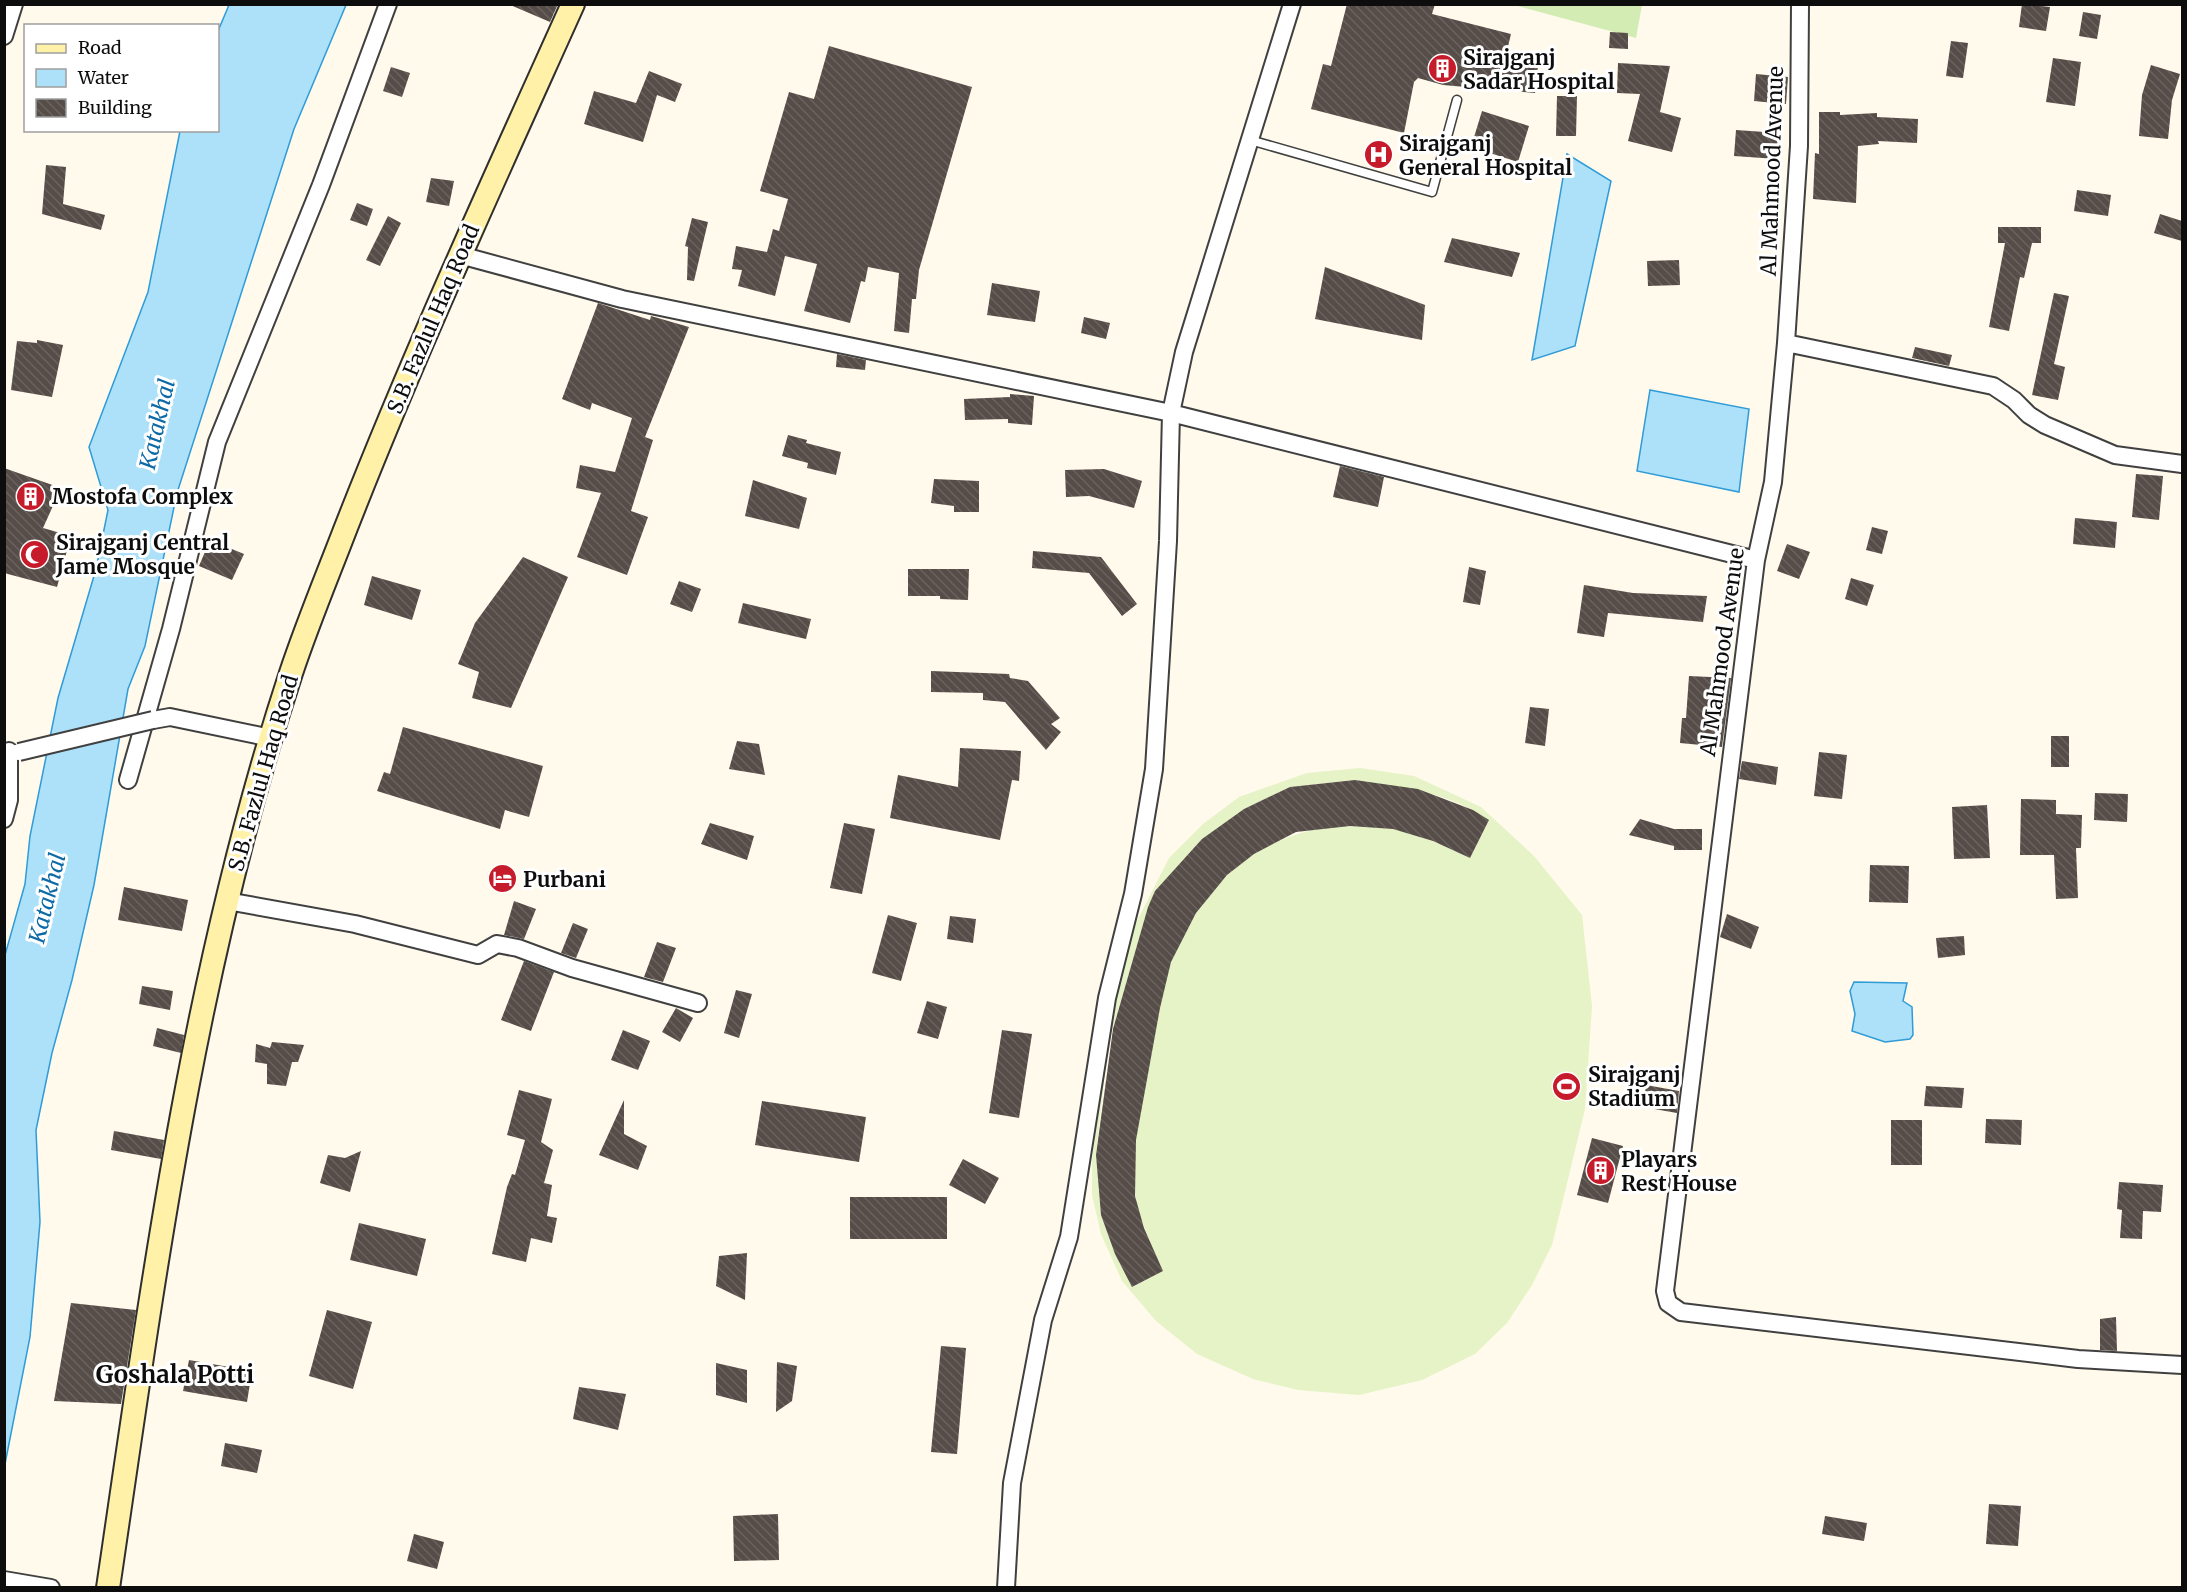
<svg xmlns="http://www.w3.org/2000/svg" width="2187" height="1592" font-family="Merriweather,serif">
<defs>
<pattern id="building-back-hatch" width="6" height="6" patternUnits="userSpaceOnUse" patternTransform="scale(1.5)"><rect width="6" height="6" fill="#564d48"/><path d="M-1 5l2 2M0 0l6 6M5-1l2 2" fill="none" stroke="#69625e"/></pattern>
</defs>
<rect width="100%" height="100%" fill="#fffaec"/>
<path fill="#d3ecb3" d="M1514,5H1642L1636,38Z"/>
<path fill="#e5f3c6" fill-rule="evenodd" d="M1360,768L1414,776L1481,807L1534,856L1582,915L1592,1006L1585,1109L1552,1245L1532,1285L1507,1323L1475,1354L1422,1380L1359,1395L1298,1390L1253,1379L1197,1354L1156,1321L1122,1281L1101,1234L1092,1195V1160L1101,1072L1119,976L1133,929L1169,858L1203,824L1239,797L1307,773ZM1355,780C1400,787 1452,792 1489,821L1470,858C1445,847 1420,834 1393,829C1298,812 1219,858 1178,944C1162,977 1158,1018 1151,1054C1144,1094 1127,1160 1136,1199C1141,1224 1153,1247 1163,1271L1133,1287L1115,1254L1101,1215L1096,1155L1108,1045L1148,907L1160,886L1202,839L1244,809L1290,787Z"/>
<path fill="#ade1fa" stroke="#2f9bd7" stroke-width="1.5" d="M229,5H346L294,129L177,493L145,646L128,689L94,885L72,980L52,1053L36,1130L40,1222L30,1337L5,1464V955L25,884L30,836L58,698L96,569L108,510L89,447L148,292L180,131L218,130V31Z
M1567,154L1611,181L1575,346L1532,360Z
M1650,390L1749,409L1739,492L1637,471Z
M1854,982L1907,983L1903,1001L1912,1007L1913,1035L1910,1039L1885,1042L1852,1031L1855,1014L1850,991Z"/>
<path fill="url(#building-back-hatch)" d="M508,4H558L550,22Z
M1347,4H1435L1432,14L1511,34L1504,63L1538,66L1535,93L1443,85L1418,78L1414,82L1404,133L1311,109L1323,64L1331,66Z
M2022,4L2050,7L2046,31L2019,27Z
M2083,12L2101,15L2097,39L2079,36Z
M1610,32L1628,33V49L1609,48Z
M1951,41L1968,43L1963,78L1946,76Z
M829,46L972,87L919,270L916,299H912L909,333L894,331L899,273L868,267L865,282L861,281L850,323L804,311L817,264L785,256L775,296L738,286L742,270L732,269L736,246L767,252L773,229L779,231L788,199L760,191L789,92L814,99Z
M2053,58L2081,62L2075,106L2046,102Z
M1618,63L1670,66L1660,112L1681,118L1672,152L1628,141L1640,94L1617,93Z
M2151,65L2180,74L2172,100L2168,139L2139,136L2142,95Z
M391,67L410,73L402,97L383,91Z
M649,71L682,84L675,102L657,95L643,142L584,124L594,91L636,103Z
M1756,74L1788,77L1786,104L1754,101Z
M1557,96H1577L1576,136H1556Z
M1482,111L1529,126L1518,162L1471,147Z
M1819,112H1840V115L1877,113V117L1918,119L1917,143L1878,141L1879,144L1858,146L1856,203L1813,199L1815,153L1819,154Z
M1736,130L1779,133L1777,159L1734,156Z
M46,165L66,167L63,204L105,215L101,230L42,214Z
M431,178L454,181L449,206L426,202Z
M2077,190L2111,195L2108,216L2074,211Z
M357,203L373,209L367,226L350,220Z
M2160,214L2182,221V241L2154,233Z
M388,216L401,223L380,266L366,260Z
M692,218L708,222L694,281L687,280L688,247L685,246Z
M1998,227H2041V243H2032L2024,278L2020,277L2009,331L1989,327L2005,243H1998Z
M1452,238L1520,253L1512,277L1444,262Z
M1679,260L1680,285L1648,286L1647,261Z
M1325,267L1425,305L1422,340L1315,319Z
M992,283L1040,291L1035,322L987,315Z
M2054,293L2069,296L2054,364L2065,367L2058,400L2032,395Z
M598,303L650,320L651,316L689,327L645,437L653,440L631,511L648,517L627,575L577,557L601,493L576,488L580,465L615,472L632,418L592,403L590,410L562,399Z
M1084,317L1110,323L1106,339L1081,333Z
M37,340L63,345L52,397L11,390L17,341L37,343Z
M1915,347L1952,355L1949,366L1912,358Z
M837,354L866,360L865,370L836,367Z
M1010,394L1034,396L1032,425L1008,423V419L965,420L964,399L1010,397Z
M788,435L807,440L806,443L841,452L836,475L807,468L808,463L782,456Z
M1340,466L1384,477L1378,507L1333,497Z
M4,468L61,488L43,528L71,536L57,587L4,573Z
M1104,469L1142,481L1134,508L1089,496L1066,497L1065,470Z
M2136,474L2163,476L2159,520L2132,517Z
M934,479L979,481V512H954V506L931,503Z
M753,480L807,498L799,529L745,516Z
M2075,518L2117,522L2115,548L2073,544Z
M1872,527L1888,531L1882,554L1866,550Z
M210,540L244,554L232,580L199,566Z
M1787,544L1810,552L1799,579L1777,571Z
M1033,551L1101,557L1137,604L1122,616L1089,573L1032,568Z
M523,557L568,577L511,708L472,698L479,672L458,664L475,623Z
M1469,567L1486,571L1480,605L1463,602Z
M908,569H969L968,600L940,599V596H908Z
M372,576L421,590L412,620L364,605Z
M1851,578L1874,585L1867,606L1845,599Z
M679,581L701,589L692,612L670,604Z
M1584,585L1633,593L1707,596L1703,622L1608,613L1604,637L1577,633Z
M743,603L811,619L806,639L738,623Z
M931,671L1009,674L1010,678L1028,681L1060,718L1051,724L1061,732L1046,750L1005,702L983,700V693L931,692Z
M1689,676L1731,678L1722,747L1680,743L1682,718H1686Z
M1530,707L1549,709L1545,746L1525,743Z
M403,727L543,766L529,817L505,810L500,829L377,791L384,772L390,774Z
M2051,736H2069V767H2051Z
M737,741L759,744L765,775L729,769Z
M960,748L1021,751L1019,781L1012,780L1000,840L890,818L898,775L958,787Z
M1819,752L1847,755L1842,799L1814,796Z
M1742,761L1778,767L1776,785L1739,779Z
M1355,780L1418,789L1473,810L1489,820L1470,858L1433,841L1393,829L1350,826L1296,832L1254,854L1227,875L1196,913L1171,962L1160,1008L1136,1140L1135,1196L1144,1228L1163,1271L1132,1287L1115,1254L1101,1215L1096,1155L1113,1029L1148,907L1155,891L1202,839L1244,809L1290,787Z
M2095,793L2128,794L2127,822L2094,820Z
M2021,799L2056,800V814L2082,815L2081,848H2076L2078,898L2056,899L2054,855H2020Z
M1987,805L1990,858L1954,859L1952,807Z
M1640,819L1674,829H1702V850H1674V846L1629,835Z
M710,823L754,836L747,860L701,844Z
M844,823L875,829L862,894L830,888Z
M1870,865L1909,866L1908,903L1869,902Z
M124,887L188,900L182,931L118,920Z
M514,901L536,909L524,939L504,935Z
M1727,914L1759,927L1751,949L1720,937Z
M888,915L917,923L901,981L872,973Z
M950,916L976,919L973,943L947,939Z
M573,923L588,929L576,958L561,953Z
M1964,936L1965,955L1938,958L1936,938Z
M657,942L676,948L663,982L644,977Z
M524,961L554,972L531,1031L501,1020Z
M142,986L173,991L170,1010L139,1004Z
M736,990L752,994L739,1038L724,1033Z
M927,1001L947,1007L938,1039L917,1033Z
M676,1008L693,1018L680,1042L662,1032Z
M157,1028L184,1035L181,1053L153,1046Z
M623,1030L650,1041L638,1070L611,1060Z
M1002,1030L1032,1034L1019,1118L989,1113Z
M272,1042L304,1045L298,1062H292L286,1086L267,1084V1064L255,1062L256,1044L270,1048Z
M1646,1085L1679,1091L1677,1113L1643,1107Z
M1926,1086L1964,1088L1962,1108L1924,1106Z
M519,1090L552,1099L541,1142L553,1150L544,1183L552,1185L547,1216L557,1218L552,1243L531,1238L526,1262L492,1254L507,1187L512,1174L515,1175L525,1140L507,1135Z
M624,1100V1134L647,1146L638,1170L599,1155Z
M762,1101L866,1117L859,1162L755,1145Z
M1986,1119L2022,1120L2021,1145L1985,1143Z
M1891,1120H1922V1165H1891Z
M114,1131L164,1140L161,1159L111,1150Z
M1592,1138L1623,1146L1608,1203L1577,1195Z
M361,1151L350,1192L320,1183L328,1155L345,1158Z
M963,1159L999,1178L985,1204L949,1185Z
M2119,1182L2163,1185L2161,1212L2143,1211L2142,1239L2120,1238L2122,1210L2117,1209Z
M850,1197H947V1239H850Z
M359,1223L426,1239L417,1276L350,1260Z
M747,1253L745,1300L716,1286L719,1256Z
M71,1303L136,1310L121,1404L54,1401Z
M327,1310L372,1322L353,1389L309,1376Z
M2116,1317L2117,1351L2100,1350V1319Z
M941,1346L966,1348L957,1454L931,1452Z
M189,1360L252,1371L247,1402L183,1391Z
M777,1362L797,1366L792,1401L776,1412Z
M716,1363L747,1370V1403L716,1395Z
M579,1387L626,1394L618,1430L573,1419Z
M225,1443L262,1450L257,1473L221,1466Z
M1989,1504L2021,1506L2018,1546L1986,1544Z
M778,1514L779,1560L734,1561L733,1516Z
M1825,1516L1867,1523L1864,1541L1822,1534Z
M414,1534L444,1542L437,1569L407,1561Z"/>
<g fill="none" stroke-linecap="round" stroke-linejoin="round">
<defs>
<path id="lane" d="M1250,140L1432,192L1457,100"/>
<path id="street" d="M1800,4L1799,146L1786,343L1773,482L1756,560L1665,1291L1668,1303L1681,1312L2078,1359L2182,1365
M4,36L14,4
M460,255L622,299L1171,413L1756,560
M1786,343L1993,386L2014,400L2029,415L2045,425L2115,455L2182,464
M153,720L170,717L271,738
M128,780L171,629L217,442L321,185L388,4
M4,819L9,800V751
M227,901L355,924L478,955L497,944L518,948L572,968L698,1003
M4,1580L51,1588
M1006,1588L1012,1483L1043,1320L1069,1237L1107,998L1133,894L1154,769L1168,541L1171,413L1184,352L1292,4"/>
<path id="secondary" d="M108,1588C153,1282 194,967 291,673C305,631 322,589 338,548C409,364 492,184 573,4"/>
</defs>
<use href="#lane" stroke="#404040" stroke-width="11"/>
<use href="#street" stroke="#404040" stroke-width="20"/>
<use href="#secondary" stroke="#2f2f2f" stroke-width="26"/>
<use href="#lane" stroke="#fff" stroke-width="8"/>
<use href="#street" stroke="#fff" stroke-width="16"/>
<use href="#secondary" stroke="#fff1a7" stroke-width="22"/>
<defs>
<path id="street-bridge" d="M19,752L153,720"/>
</defs>
<use href="#street-bridge" stroke="#404040" stroke-width="20" stroke-linecap="butt"/>
<use href="#street-bridge" stroke="#fff" stroke-width="16"/>
</g>
<defs>
<symbol id="building-disc" viewBox="-11 -11 22 22"><circle r="9.5" fill="#c61b2b" stroke="#fff"/><path d="M-4-6H4V6H1V3H-1V6H-4ZM-2.5-4.3h1.7v1.8h-1.7ZM.8-4.3h1.7v1.8H.8ZM-2.5-1h1.7V.8h-1.7ZM.8-1h1.7V.8H.8Z" fill="#fff"/></symbol>
<symbol id="hospital-disc" viewBox="-11 -11 22 22"><circle r="9.5" fill="#c61b2b" stroke="#fff"/><path d="M-5-5h3v3.5h4V-5h3V5h-3V1.5h-4V5h-3Z" fill="#fff"/></symbol>
<symbol id="mosque-disc" viewBox="-11 -11 22 22"><circle r="9.5" fill="#c61b2b" stroke="#fff"/><path d="M3.5-4.9A6 6 0 1 0 3.5 4.9A5 5 0 1 1 3.5-4.9Z" fill="#fff"/></symbol>
<symbol id="hotel-disc" viewBox="-11 -11 22 22"><circle r="9.5" fill="#c61b2b" stroke="#fff"/><path d="M-6-4.5h1.5V1H6V5H4.5V3h-9V5H-6ZM-4 0a1.8 1.8 0 1 1 3.6 0ZM.5 0V-2.5h3Q6-2.5 6 0Z" fill="#fff"/></symbol>
<symbol id="stadium-disc" viewBox="-11 -11 22 22"><circle r="9.5" fill="#c61b2b" stroke="#fff"/><path d="M0-5a6.5 5 0 1 0 0 10a6.5 5 0 1 0 0-10ZM-3.5-1.8h7v3.6h-7Z" fill="#fff"/></symbol>
</defs>
<g fill-rule="evenodd">
<use href="#building-disc" x="1426" y="52" width="33" height="33"/>
<use href="#hospital-disc" x="1362" y="138" width="33" height="33"/>
<use href="#building-disc" x="14" y="480" width="33" height="33"/>
<use href="#mosque-disc" x="18" y="538" width="33" height="33"/>
<use href="#hotel-disc" x="486" y="862" width="33" height="33"/>
<use href="#stadium-disc" x="1550" y="1070" width="33" height="33"/>
<use href="#building-disc" x="1584" y="1154" width="33" height="33"/>
</g>
<g text-anchor="middle" dominant-baseline="central" stroke-width="6" stroke-linejoin="round" paint-order="stroke">
<g font-size="21" font-weight="bold" fill="#0d0d0d" stroke="#fff" text-anchor="start">
<text x="1463" y="57">Sirajganj<tspan x="1463" dy="24">Sadar Hospital</tspan></text>
<text x="1399" y="143">Sirajganj<tspan x="1399" dy="24">General Hospital</tspan></text>
<text x="52" y="496">Mostofa Complex</text>
<text x="56" y="542">Sirajganj Central<tspan x="56" dy="24">Jame Mosque</tspan></text>
<text x="523" y="879">Purbani</text>
<text x="1588" y="1074">Sirajganj<tspan x="1588" dy="24">Stadium</tspan></text>
<text x="1621" y="1159">Playars<tspan x="1621" dy="24">Rest House</tspan></text>
</g>
<g font-size="21" fill="#0d0d0d" stroke="#fff">
<text transform="translate(1772 171) rotate(-88)">Al Mahmood Avenue</text>
<text transform="translate(433 319) rotate(-67)">S.B. Fazlul Haq Road</text>
<text transform="translate(1722 652) rotate(-82)">Al Mahmood Avenue</text>
<text transform="translate(263 773) rotate(-74)">S.B. Fazlul Haq Road</text>
</g>
<g font-size="22" font-style="italic" fill="#0d6aa7" stroke="#fff">
<text transform="translate(157 424) rotate(-77)">Katakhal</text>
<text transform="translate(47 898) rotate(-76)">Katakhal</text>
</g>
<g font-size="24" font-weight="bold" fill="#0d0d0d" stroke="#fff">
<text x="175" y="1374">Goshala Potti</text>
</g>
</g>
<rect width="2187" height="1592" fill="none" stroke="#0d0d0d" stroke-width="12"/>
<rect x="24" y="24" width="195" height="108" fill="#ffffff" stroke="#9e9e9e" stroke-width="1.5"/>
<rect x="36" y="44" width="30" height="9" fill="#fff1a7" stroke="#9e9e9e" stroke-width="1.5"/>
<text x="78" y="54" font-size="18" fill="#0d0d0d">Road</text>
<rect x="36" y="69" width="30" height="18" fill="#ade1fa" stroke="#9e9e9e" stroke-width="1.5"/>
<text x="78" y="84" font-size="18" fill="#0d0d0d">Water</text>
<rect x="36" y="99" width="30" height="18" fill="url(#building-back-hatch)" stroke="#9e9e9e" stroke-width="1.5"/>
<text x="78" y="114" font-size="18" fill="#0d0d0d">Building</text>
</svg>
